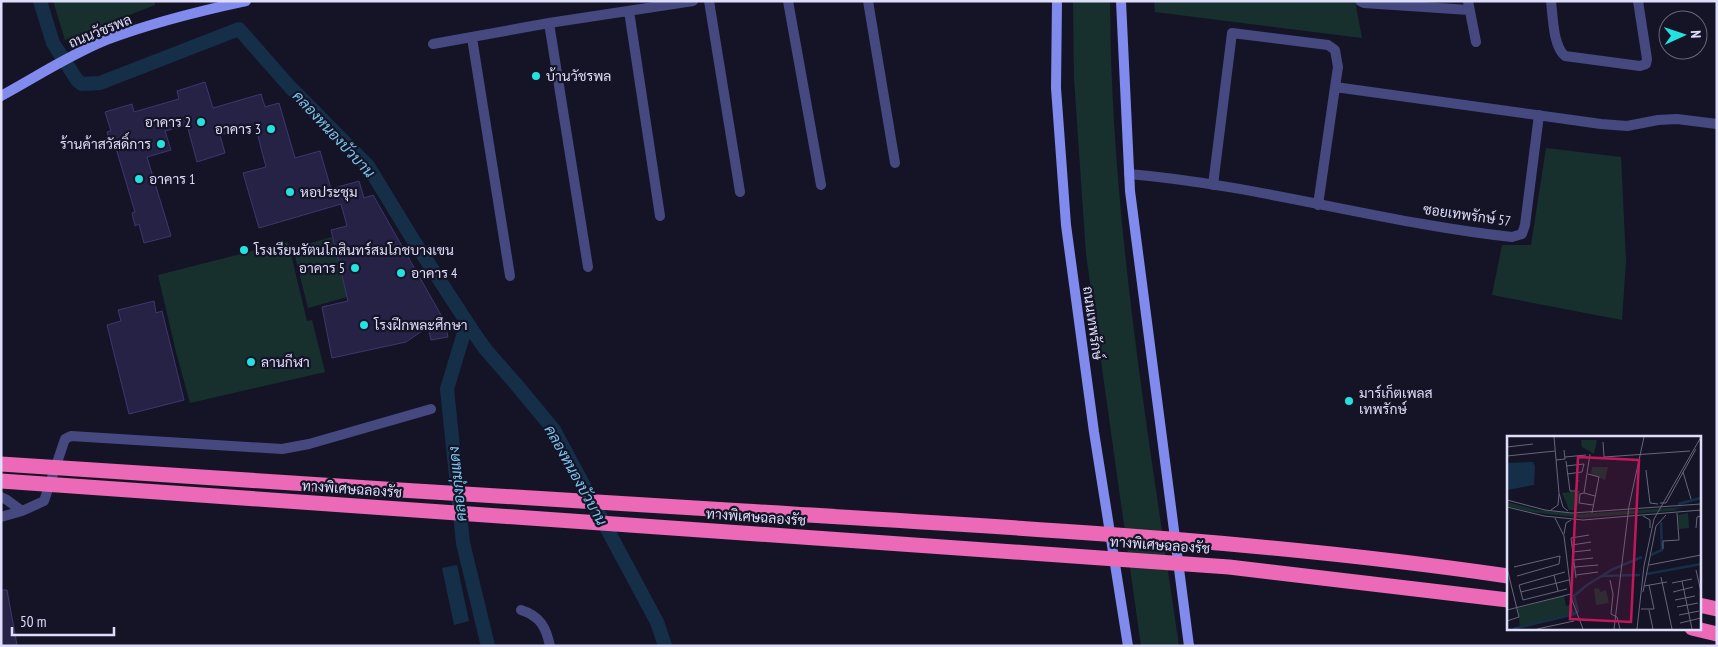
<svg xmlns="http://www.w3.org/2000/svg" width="1718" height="647" font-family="'PT Sans Narrow',Sarabun,sans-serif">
<rect width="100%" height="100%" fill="#151427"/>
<path fill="#17302d" d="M53,1H155V5L65,40Z
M1073,1H1110C1111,218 1148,432 1179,646H1141L1086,254L1074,78Z
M1154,1H1355L1362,38L1155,12Z
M1546,148L1621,157L1626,261L1622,320L1492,295L1502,245H1531Z
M332,237L347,297L308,308L293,248Z
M288,242L307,321L312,320L325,372L190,403L176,352L158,275Z"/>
<path fill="#162f49" d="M457,565L469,621L454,625L442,568Z"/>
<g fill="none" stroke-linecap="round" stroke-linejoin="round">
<path stroke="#162f49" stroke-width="14" d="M40,1L53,43L77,80L82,84L100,83L239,29L290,87L368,166L412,238L474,333L486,350L515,383L554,430L657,622L665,646
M467,323L447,389L463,543L488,646"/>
</g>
<path fill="#252246" stroke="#3c376f" d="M205,82L213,108L261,94L265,107L279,103L295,158L320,151L331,189L359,181L364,198L373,195L445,322L448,337L431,340L428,327L406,342L332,358L322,307L348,301L331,230L347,226L341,204L259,228L243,173L266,167L255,125L220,135L225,153L197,162L187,125L165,131L171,150L147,157L171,236L144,243L139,224L135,226L132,213L135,212L115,145L111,146L107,132L111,131L105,112L132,104L134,112L179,99L177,91Z
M154,301L156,313L162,311L184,400L129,414L107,325L121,321L118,310Z
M1,590H7L17,645L1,646Z"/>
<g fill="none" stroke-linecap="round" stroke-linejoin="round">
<path stroke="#454980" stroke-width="10" d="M709,1L740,192
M788,1L821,185
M868,1L895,163
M1360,1L1364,3L1469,10
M1468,1L1476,42
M1551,1C1553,17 1553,46 1565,56L1640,66L1646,64L1647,59L1638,1
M629,11L660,216
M549,23L588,267
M472,38L510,276
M433,44L549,23L693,1
M1129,174C1258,185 1383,223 1512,237L1522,234L1525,225L1539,115
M1213,185L1232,33L1328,45L1335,50L1338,67L1335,87
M1318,205L1335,87L1601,124L1627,126L1658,120L1677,119L1717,124
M1,497L7,500L22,511
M1,517L22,511L44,501L65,439L71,436L282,449L309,444L431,409
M521,610C540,616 546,627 550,646"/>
<path stroke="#818bee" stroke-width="10" d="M1057,1L1056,88L1066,225L1094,432L1128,646
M1121,1L1130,191L1189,646
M1,96C36,77 69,55 106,40C151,23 199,11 246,1"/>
<path stroke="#eb69b6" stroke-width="15" d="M1,464C249,480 496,497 744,511C999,527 1255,539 1508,576
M1,481L1229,567L1508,600
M1699,605L1717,609
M1692,628L1717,634"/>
</g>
<g fill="#23e2df" stroke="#151427" stroke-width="2">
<circle cx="536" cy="76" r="5"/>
<circle cx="201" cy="122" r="5"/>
<circle cx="271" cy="129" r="5"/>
<circle cx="161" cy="144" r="5"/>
<circle cx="139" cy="179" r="5"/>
<circle cx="290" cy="192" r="5"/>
<circle cx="244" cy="250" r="5"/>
<circle cx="355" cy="268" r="5"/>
<circle cx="401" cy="273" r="5"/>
<circle cx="364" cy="325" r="5"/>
<circle cx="251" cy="362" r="5"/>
<circle cx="1349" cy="401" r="5"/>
</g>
<g text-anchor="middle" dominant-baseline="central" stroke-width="4.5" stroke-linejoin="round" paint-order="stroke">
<g font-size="14" fill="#dedefb" stroke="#151427">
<text transform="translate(100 31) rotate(-22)">ถนนวัชรพล</text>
<text transform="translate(1467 215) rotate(8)">ซอยเทพรักษ์ 57</text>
<text transform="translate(1093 323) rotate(82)">ถนนเทพรักษ์</text>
<text transform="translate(352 489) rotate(4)">ทางพิเศษฉลองรัช</text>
<text transform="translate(756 517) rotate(4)">ทางพิเศษฉลองรัช</text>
<text transform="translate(1160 545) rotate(4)">ทางพิเศษฉลองรัช</text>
</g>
<g font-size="14" fill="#dedefb" stroke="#151427" text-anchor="start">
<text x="546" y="76">บ้านวัชรพล</text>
<text x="191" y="122" text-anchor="end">อาคาร 2</text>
<text x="261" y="129" text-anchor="end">อาคาร 3</text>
<text x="151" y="144" text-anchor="end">ร้านค้าสวัสดิ์การ</text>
<text x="149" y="179">อาคาร 1</text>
<text x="300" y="192">หอประชุม</text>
<text x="254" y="250">โรงเรียนรัตนโกสินทร์สมโภชบางเขน</text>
<text x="345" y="268" text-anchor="end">อาคาร 5</text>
<text x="411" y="273">อาคาร 4</text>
<text x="374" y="325">โรงฝึกพละศึกษา</text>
<text x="261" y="362">ลานกีฬา</text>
<text x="1359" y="393">มาร์เก็ตเพลส<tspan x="1359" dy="16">เทพรักษ์</tspan></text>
</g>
<g font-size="15" font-style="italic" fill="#79c5ed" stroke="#151427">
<text transform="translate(334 134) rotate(47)">คลองหนองบัวบาน</text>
<text transform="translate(576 475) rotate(61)">คลองหนองบัวบาน</text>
<text transform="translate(457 484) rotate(-96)">คลองกุ่มแดง</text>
</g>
</g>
<g transform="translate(1507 436)">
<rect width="194" height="194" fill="#151427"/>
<path d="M74,4H90L87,18L75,11ZM85,31H101L98,44L84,38ZM73,55L70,74H62L55,57ZM0,66L30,74L73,78L177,71L167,74H176L75,82L24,76L0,70ZM181,77L182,92L172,93L171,79ZM92,152L93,156L99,154L102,167L89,169L87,153ZM57,160L59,170L64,168L67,177L13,191L11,172Z" fill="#17302d"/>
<path d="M26,26L28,31L27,49L0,54V27Z" fill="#162f49"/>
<path fill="none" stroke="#162f49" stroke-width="2.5" d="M171,68L194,62M144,119L155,114L154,86M140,138L194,128M95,140L133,139M6,193L67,178L71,175L67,160L80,149L106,133L135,121"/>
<path fill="none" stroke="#65657c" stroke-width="1" d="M47,1L52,57L56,71L61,75M96,6L97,21L183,15M0,11L26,8M83,18L77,57L88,60M0,20L48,15M58,21L79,19M49,24L58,23L57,14M59,25L63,55H69L71,44M59,30L77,28L75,36L60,38M139,34L143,67L151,68M176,36L184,63M81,38L92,41L85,77M77,57L73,58L72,67L86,69M0,64L38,74L65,77L194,68M153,67H159L189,13M0,71L37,80L76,84L194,74M44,74L51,69L52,58M136,80L143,84V92M48,82L57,100L65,164L76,193M189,92L190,81L194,80M57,98L59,87L64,84M65,109L84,106M156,113V105L172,104L170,77M66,116L84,114M67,124L86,122M142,129L194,119M7,131L53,120L52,128L10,140M68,131L91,129M0,132L12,181L0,185M189,134L194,156M58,136L12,149L16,164L60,153M47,139L51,155M69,139L91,136M154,141L165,193M69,142L64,102L82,99M103,144L106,158L104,178L110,181L113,193M175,145L185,193M165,147L185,143M137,150L160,146M14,156L62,144M136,156L149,90L159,79M166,156L186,151M168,164L188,160M170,171L191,167M134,173H147L142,149M0,174L64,158M142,174L146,193M172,179L192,175M173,187L194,182M30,193L67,185M107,193L122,70L137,1M130,193L137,130L147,83L194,1"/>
<path fill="#c2185b" fill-opacity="0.15" stroke="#c2185b" stroke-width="2.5" d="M71,21L132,24L124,186L63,183Z"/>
<rect width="194" height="194" fill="none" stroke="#dedefb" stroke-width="2.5"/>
</g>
<rect width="1718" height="647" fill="none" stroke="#dedefb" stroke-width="5"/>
<g transform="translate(1683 35) rotate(87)"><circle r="24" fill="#151427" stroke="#65657c"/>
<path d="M0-4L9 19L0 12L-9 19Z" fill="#23e2df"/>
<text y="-8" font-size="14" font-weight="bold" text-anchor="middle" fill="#dedefb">N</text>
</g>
<path d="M12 627v8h102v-8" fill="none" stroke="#dedefb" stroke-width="2.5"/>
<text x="20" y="627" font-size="15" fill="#dedefb" stroke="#151427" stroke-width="4" paint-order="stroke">50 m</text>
</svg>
